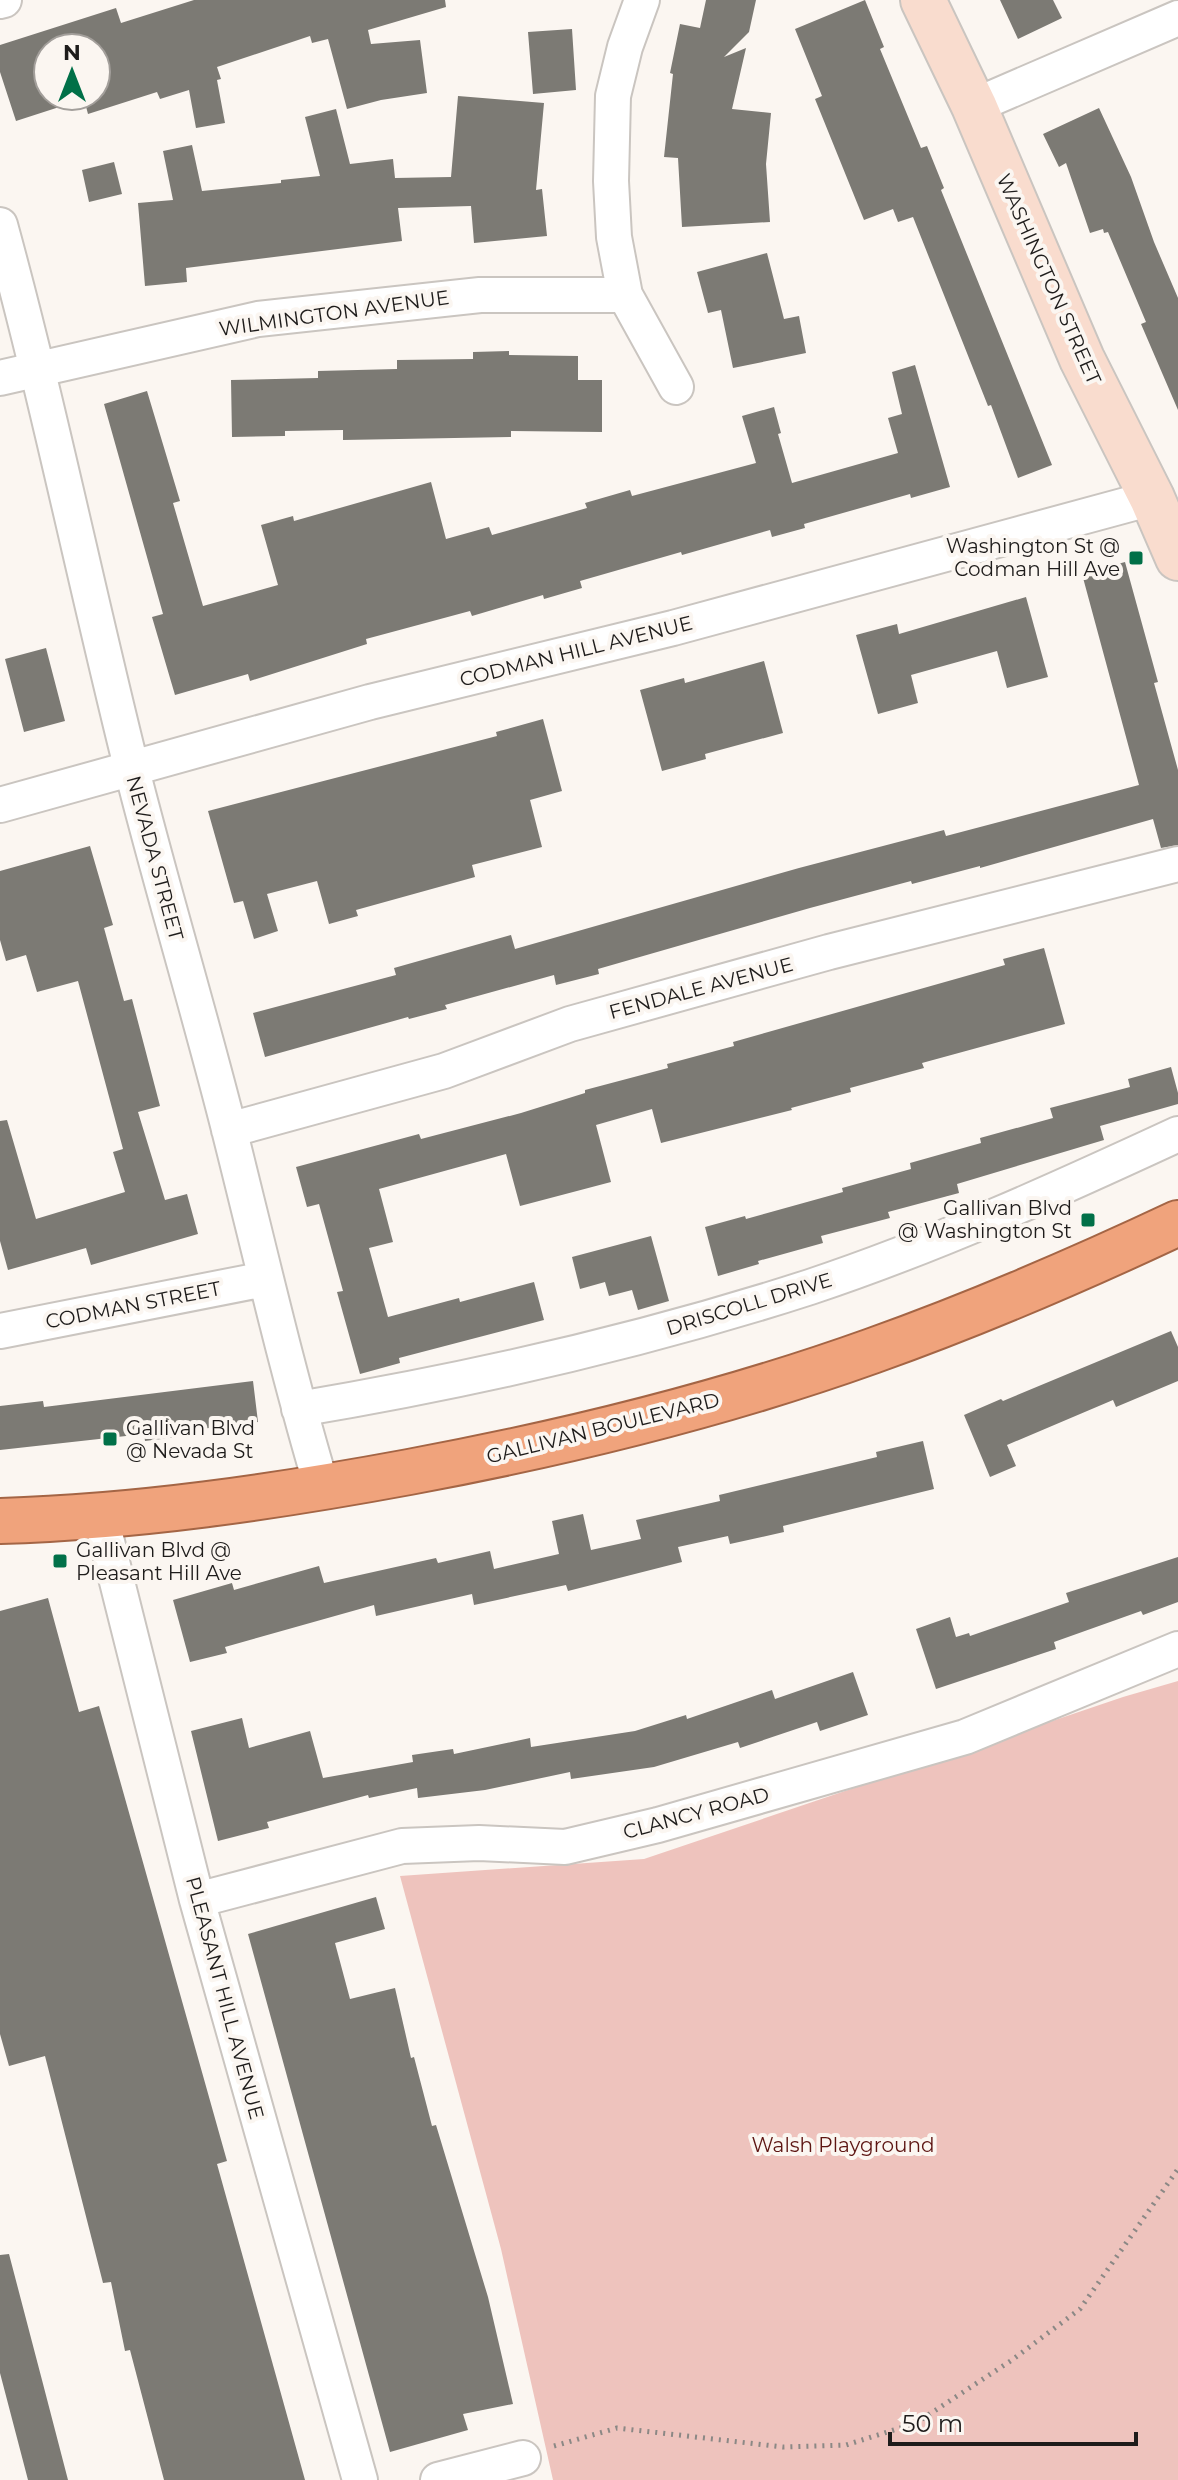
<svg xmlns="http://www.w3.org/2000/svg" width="1178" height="2480" font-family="Montserrat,sans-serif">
<rect width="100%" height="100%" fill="#fbf6f1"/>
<path fill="#eec3bd" d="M1178,1681V2480H553L501,2249L400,1876L644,1859L1123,1697Z"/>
<path fill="#7c7a74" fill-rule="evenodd" d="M194,0H445L446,7L368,30L371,44L420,40L427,93L381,100L347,109L328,39L312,43L310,36L217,67L221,79L217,80L225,123L196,128L189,90L160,99L157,92L88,114L84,99L16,121L0,72V45L116,8L121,23ZM48,48H96V96H48Z
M706,0H756L749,32L724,57L746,48L732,109L771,113L766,164L770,222L682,227L678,158L664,157L673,74L670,73L680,24L700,28Z
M865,0L884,47L880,49L921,148L927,146L944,188L941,190L1052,465L1018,478L991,405L988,406L913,217L898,222L893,209L864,220L815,99L822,96L795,29Z
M1000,0H1053L1062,18L1018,39Z
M572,29L576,90L533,94L528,32Z
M458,96L544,103L536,190L542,189L547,236L474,243L471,206L398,208L402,241L186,268L187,282L145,286L138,203L173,200L163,151L192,145L202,191L281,183V180L320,176L305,117L336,109L350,164L393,159L395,178L451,177Z
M1099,108L1131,177L1154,242L1178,298V410L1141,324L1146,322L1108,232L1104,233L1103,229L1090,233L1066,163L1059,167L1043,134Z
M114,162L122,194L89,202L82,170Z
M767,253L784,319L799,316L806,353L733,368L721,310L708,313L697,272Z
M509,351V355L578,356V380H602V432L511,431V437L343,440V430L285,431V436L232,437L231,380L318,378V371L397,369V360L473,359V352Z
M915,365L950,487L911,498L910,494L804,524L805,528L772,537L770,530L682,555L681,552L580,581L582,588L544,599L543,595L472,616L470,611L366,639L367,644L250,681L248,674L175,695L152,617L163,614L104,404L147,391L180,501L173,503L203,606L278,585L261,525L293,516L294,521L431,482L446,539L489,527L492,535L587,508L585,503L630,490L632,496L756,463L742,416L774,407L781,433L778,434L792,483L898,453L888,418L902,414L892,372Z
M1125,562L1158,682L1154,683L1178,770V845L1161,848L1153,819L980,868V866L912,884L911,881L810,908L598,969L599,974L556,985L554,975L445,1005L447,1009L409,1019L408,1017L265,1057L253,1013L396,975L394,968L511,935L515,949L799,868L944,830L946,836L1139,785L1082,574Z
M1026,597L1048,677L1007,688L997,651L911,675L918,703L878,714L856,635L897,624L899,634Z
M46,648L65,721L24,732L5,659Z
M764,661L783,733L705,754L706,759L662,771L640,690L684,678L685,683Z
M543,719L562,791L530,800L542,847L472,865L475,877L356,910L358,916L329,924L317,881L267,894L278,931L254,939L243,901L234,903L208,811L497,736L496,732Z
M90,846L113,925L104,928L124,1001L132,999L160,1106L138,1112L165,1200L187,1194L198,1234L91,1265L86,1248L8,1270L0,1241V1121L7,1120L36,1219L125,1192L113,1152L123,1149L78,981L37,992L26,955L6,961L0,940V871Z
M1044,948L1065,1024L922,1063L924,1068L850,1088L851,1092L791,1108L792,1110L661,1143L652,1109L596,1125L611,1182L520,1206L506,1154L379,1189L393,1242L369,1248L388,1317L459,1298L460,1302L534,1282L544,1320L399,1358L400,1363L360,1374L337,1292L343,1291L319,1204L307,1207L296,1167L419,1134L421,1139L521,1113L585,1093V1090L668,1068L667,1064L734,1046L733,1042L1005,965L1003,959Z
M1171,1067L1178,1093V1104L1100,1126L1104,1140L957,1184L959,1193L888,1212L890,1218L821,1236L823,1243L758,1261L759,1264L718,1276L705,1227L745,1216L746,1219L843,1192L842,1188L911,1169L910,1163L981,1143L980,1138L1053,1118L1050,1108L1130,1087L1128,1079Z
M651,1236L669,1301L638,1310L632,1290L609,1296L605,1282L580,1289L572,1257Z
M1171,1331L1178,1347V1381L1116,1407L1113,1400L1007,1445L1016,1466L990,1477L964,1415L1001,1399L1003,1401Z
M253,1381L258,1422L185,1431L186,1436L145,1441L144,1434L0,1450V1406L43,1401L44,1407Z
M923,1441L934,1489L783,1526L784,1532L730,1544L728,1536L678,1547L682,1562L568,1591L566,1585L474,1605L472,1594L376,1616L374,1605L225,1647L227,1653L190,1662L173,1600L232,1583L234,1590L319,1566L324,1583L436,1558L438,1563L490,1551L494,1569L559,1554L552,1521L583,1514L591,1550L641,1539L636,1520L720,1501L719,1495L877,1457L876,1452Z
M1178,1557V1602L1143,1615L1141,1611L1054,1642L1056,1649L936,1689L916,1629L950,1617L956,1637L969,1633L970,1636L1069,1602L1066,1593Z
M48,1598L79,1712L99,1706L227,2161L217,2164L305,2480H164L130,2350L125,2351L111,2282L103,2283L45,2056L9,2066L0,2034V1611Z
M853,1672L868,1715L820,1731L817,1722L740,1748L738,1742L654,1767L571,1779L570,1772L485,1790L418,1798L417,1788L369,1798L368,1795L267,1822L269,1828L218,1841L191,1731L242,1718L249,1748L310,1731L323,1778L413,1762L412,1755L453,1749L454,1754L530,1738L531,1747L635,1731L686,1715L687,1719L772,1690L775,1699Z
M376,1897L385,1929L335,1943L350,1999L395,1988L411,2058L414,2057L432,2126L436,2125L488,2297L513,2404L463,2414L468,2430L390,2452L248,1934Z
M9,2254L42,2380L68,2480H28L0,2373V2255Z"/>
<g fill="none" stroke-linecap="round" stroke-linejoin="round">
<defs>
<path id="minor" d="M642,0L625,47L613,96L611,181L614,237L625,295L676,387
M0,1L4,0
M974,106L1178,18
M0,225C49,404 86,586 131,766C162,889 199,1010 230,1133C260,1252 287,1371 322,1488
M0,378L258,319L480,295H625
M0,805L370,702L673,628L1152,498
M229,1130L444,1071L570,1024L829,952L1178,864
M0,1331L265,1279
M299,1409C472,1380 643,1341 810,1287C936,1245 1057,1190 1178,1134
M100,1514L197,1900L360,2480
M197,1900L402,1846L479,1843L565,1847L658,1825L965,1737L1178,1649
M438,2480L523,2458"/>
<path id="secondary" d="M923,0L974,106L1082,359L1152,498L1178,558"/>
<path id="trunk" d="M0,1521C137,1517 274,1497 409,1472C565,1443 721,1405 872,1351C976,1314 1078,1270 1178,1223"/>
</defs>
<use href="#minor" stroke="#cac5c0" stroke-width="38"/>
<use href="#secondary" stroke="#cac5c0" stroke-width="48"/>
<use href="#trunk" stroke="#a46545" stroke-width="48"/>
<path stroke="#8b8885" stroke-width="5" stroke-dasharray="2 6" stroke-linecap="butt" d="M554,2446L617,2428L783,2447L846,2445L916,2423L1012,2360L1080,2309L1178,2169"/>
<use href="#minor" stroke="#fff" stroke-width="34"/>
<use href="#secondary" stroke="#f9dcce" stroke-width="44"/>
<use href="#trunk" stroke="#f0a37c" stroke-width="44"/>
</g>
<g fill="#017048" stroke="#fbf6f1" stroke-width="3">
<rect x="1128" y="550" width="16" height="16" rx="4"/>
<rect x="1080" y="1212" width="16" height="16" rx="4"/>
<rect x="102" y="1431" width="16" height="16" rx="4"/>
<rect x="52" y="1553" width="16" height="16" rx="4"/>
</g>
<g text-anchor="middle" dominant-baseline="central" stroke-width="8" stroke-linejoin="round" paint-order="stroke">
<g font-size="20" fill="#1e1c1b" stroke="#fbf6f1">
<text transform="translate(1049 279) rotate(66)">WASHINGTON STREET</text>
<text transform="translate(334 313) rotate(-8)">WILMINGTON AVENUE</text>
<text transform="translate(576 651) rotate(-14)">CODMAN HILL AVENUE</text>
<text transform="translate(155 858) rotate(75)">NEVADA STREET</text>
<text transform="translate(701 988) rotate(-15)">FENDALE AVENUE</text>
<text transform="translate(749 1304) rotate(-17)">DRISCOLL DRIVE</text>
<text transform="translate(133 1305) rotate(-11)">CODMAN STREET</text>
<text transform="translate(603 1428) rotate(-14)">GALLIVAN BOULEVARD</text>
<text transform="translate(696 1813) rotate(-15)">CLANCY ROAD</text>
<text transform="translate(225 1998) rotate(75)">PLEASANT HILL AVENUE</text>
</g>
<g font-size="20" fill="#1e1c1b" stroke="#fbf6f1" text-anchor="end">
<text x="1120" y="546">Washington St @<tspan x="1120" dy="23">Codman Hill Ave</tspan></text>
<text x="1072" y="1208">Gallivan Blvd<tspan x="1072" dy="23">@ Washington St</tspan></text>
<text x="126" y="1428" text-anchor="start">Gallivan Blvd<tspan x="126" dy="23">@ Nevada St</tspan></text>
<text x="76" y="1550" text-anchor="start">Gallivan Blvd @<tspan x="76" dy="23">Pleasant Hill Ave</tspan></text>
</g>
<g font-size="20" fill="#5d1512" stroke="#fbf6f1">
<text x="843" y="2145">Walsh Playground</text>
</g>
</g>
<g transform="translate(72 72)"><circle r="38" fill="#fbf6f1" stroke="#a39f9b" stroke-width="2"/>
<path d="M0-6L14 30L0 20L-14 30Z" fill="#017048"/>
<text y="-12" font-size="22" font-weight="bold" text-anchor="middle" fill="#1e1c1b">N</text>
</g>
<path d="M890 2432v12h246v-12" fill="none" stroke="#1e1c1b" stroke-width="4"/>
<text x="902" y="2432" font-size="24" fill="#1e1c1b" stroke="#fbf6f1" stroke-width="6" paint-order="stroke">50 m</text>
</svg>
